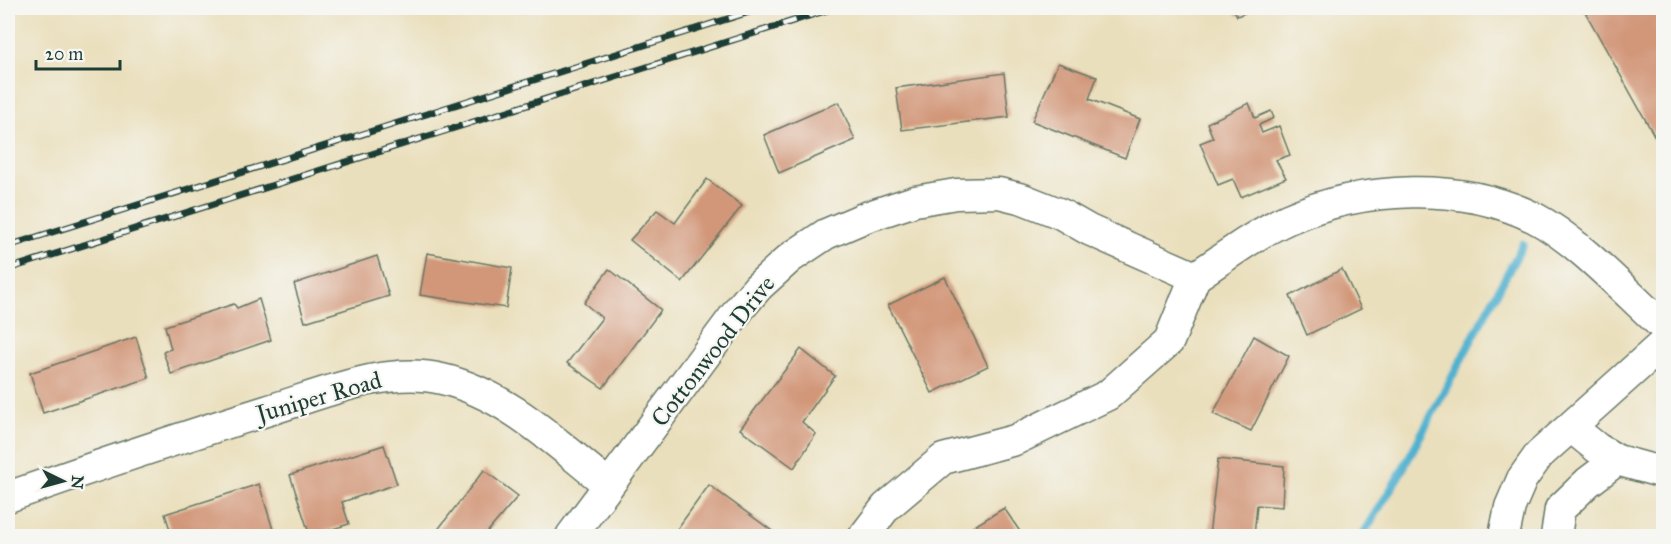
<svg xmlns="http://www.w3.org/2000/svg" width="1671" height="544" font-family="'IM FELL Great Primer',serif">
<rect width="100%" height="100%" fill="#f6f6f2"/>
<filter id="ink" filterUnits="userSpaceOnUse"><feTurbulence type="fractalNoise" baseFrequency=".0167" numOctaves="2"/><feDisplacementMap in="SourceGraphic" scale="12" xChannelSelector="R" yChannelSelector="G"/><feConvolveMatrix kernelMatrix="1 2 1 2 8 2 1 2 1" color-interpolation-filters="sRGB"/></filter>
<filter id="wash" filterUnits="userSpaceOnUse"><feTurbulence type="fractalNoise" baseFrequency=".008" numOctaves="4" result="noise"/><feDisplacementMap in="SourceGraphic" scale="24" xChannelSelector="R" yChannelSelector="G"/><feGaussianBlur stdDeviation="1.35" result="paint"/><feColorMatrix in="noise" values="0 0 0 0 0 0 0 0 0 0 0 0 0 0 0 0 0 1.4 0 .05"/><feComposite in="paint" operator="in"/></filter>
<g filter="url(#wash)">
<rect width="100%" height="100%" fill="#eadfbc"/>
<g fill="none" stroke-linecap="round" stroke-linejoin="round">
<path stroke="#50b1cf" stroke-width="8" d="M1362,536L1400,474L1523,244"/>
</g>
<g id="blocks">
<path fill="#d29779" d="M1233,8H1251L1252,10L1237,16Z
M1583,8H1664V153Z
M1058,63L1097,77L1089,99L1140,119L1125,158L1032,121Z
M1004,73L1009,117L902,130L896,88Z
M839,102L855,140L779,173L764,135Z
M1249,103L1255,118L1271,111L1274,118L1259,125L1262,133L1279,126L1290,155L1276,160L1286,178L1241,197L1233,179L1218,185L1200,143L1213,138L1207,123Z
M707,179L742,206L682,282L630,240L657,210L675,223Z
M427,253L512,268L506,308L420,295Z
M377,256L389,296L305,322L294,284Z
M609,269L661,310L603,388L567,363L602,318L584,303Z
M1342,269L1361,309L1307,335L1290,296Z
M945,277L988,366L932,393L888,305Z
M259,299L271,340L171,374L163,352L171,349L165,326L234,304L237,308Z
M1254,336L1289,356L1251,431L1213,414Z
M136,337L149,378L43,413L30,373Z
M801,349L835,376L802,422L816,434L794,468L740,429Z
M384,445L397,484L342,502L349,524L310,536L290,475Z
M1218,459L1284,466L1282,507L1257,505L1254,536H1209Z
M484,470L518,496L484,536H433Z
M259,484L275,536H172L165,514Z
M709,485L779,536H672Z
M1004,508L1023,536H958Z"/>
</g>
</g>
<g filter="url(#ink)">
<use href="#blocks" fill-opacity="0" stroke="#667664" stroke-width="1.5"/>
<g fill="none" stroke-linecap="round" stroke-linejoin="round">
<defs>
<path id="minor" d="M1195,277C1225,257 1255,234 1288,219C1363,186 1461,181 1535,218C1579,241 1626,293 1664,327
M1571,427L1597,448L1617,460L1664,473
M8,497C93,467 179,438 266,411C320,395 386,365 442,379C507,394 558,445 609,485
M571,536L741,307L758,287L790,258L826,234L866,217L915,201L956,194L999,193L1023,199L1061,214L1089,230L1195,277
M864,536L886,507L943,459L1015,440L1108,395L1169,341L1195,277
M1504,536L1510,507L1522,479L1539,455L1664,343
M1556,536L1560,509L1588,482L1617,460"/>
</defs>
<use href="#minor" stroke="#667664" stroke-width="33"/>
<use href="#minor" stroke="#fff" stroke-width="30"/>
<defs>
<path id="rail" d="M8,246L762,8
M8,269L834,8"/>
</defs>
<use href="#rail" stroke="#1f3d34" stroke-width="7"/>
<use href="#rail" stroke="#f6f6f2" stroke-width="4.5" stroke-dasharray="14" stroke-linecap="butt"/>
</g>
</g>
<g text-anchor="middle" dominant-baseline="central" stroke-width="4.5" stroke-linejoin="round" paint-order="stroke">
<g font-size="24" fill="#1f3d34" stroke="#f6f6f2">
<text transform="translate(713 351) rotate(-52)">Cottonwood Drive</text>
<text transform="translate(319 397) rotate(-16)">Juniper Road</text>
</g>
</g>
<rect width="1671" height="544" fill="none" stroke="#f6f6f2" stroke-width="30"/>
<g transform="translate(63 481) rotate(95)" stroke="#f6f6f2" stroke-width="4.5" paint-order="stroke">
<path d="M0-4.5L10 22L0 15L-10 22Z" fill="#1f3d34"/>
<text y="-9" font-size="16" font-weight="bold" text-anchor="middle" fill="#1f3d34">N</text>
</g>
<path d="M36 60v9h84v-9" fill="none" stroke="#1f3d34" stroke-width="3"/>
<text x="45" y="60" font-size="18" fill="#1f3d34" stroke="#f6f6f2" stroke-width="4.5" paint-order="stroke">20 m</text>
</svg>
